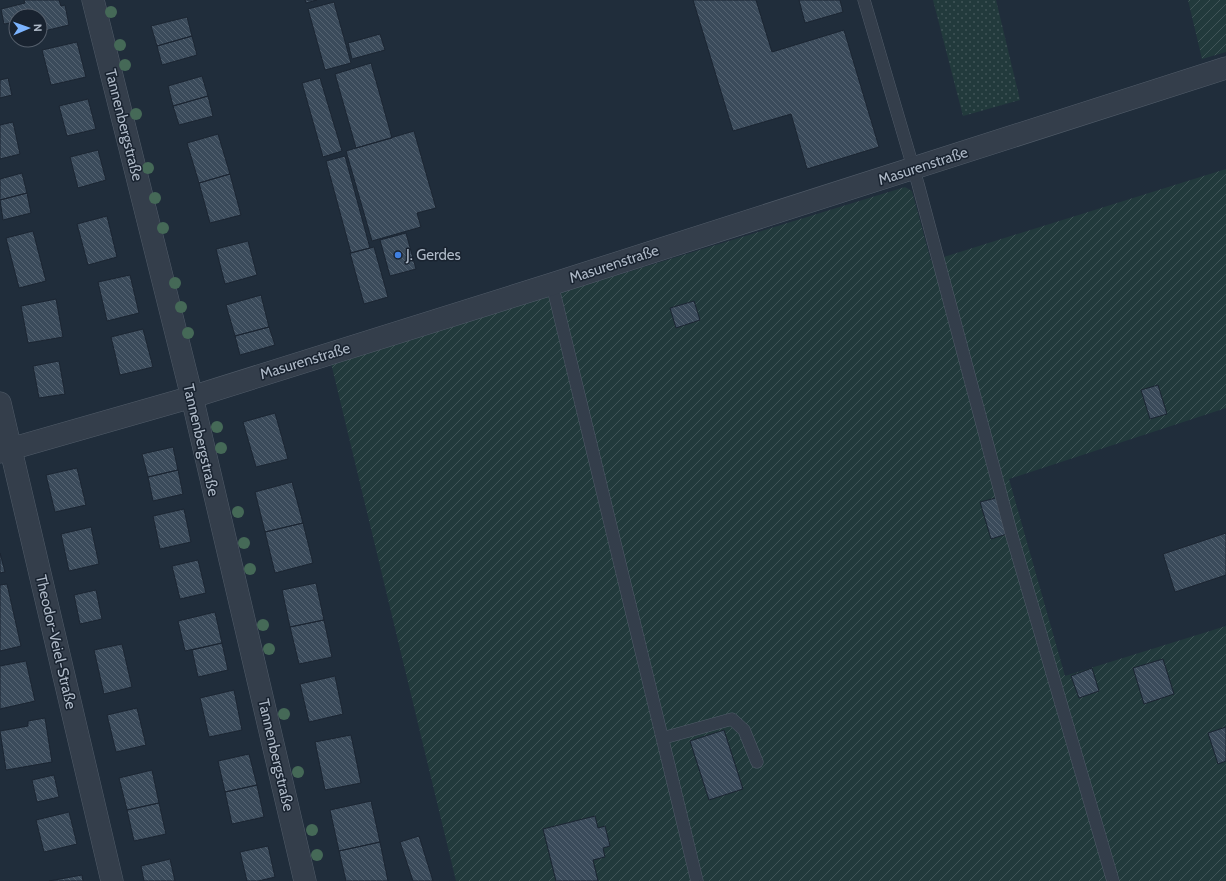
<svg xmlns="http://www.w3.org/2000/svg" width="1226" height="881" font-family="Cabin,sans-serif">
<defs>
<pattern id="grass-dots" width="8" height="8" patternUnits="userSpaceOnUse"><rect width="8" height="8" fill="#223a3c"/><path d="M2 2h.1M6 6h.1" fill="none" stroke="#405457" stroke-width="1.8" stroke-linecap="round"/></pattern>
<pattern id="garden-furrows" width="10" height="10" patternUnits="userSpaceOnUse"><rect width="10" height="10" fill="#223a3c"/><path d="M-1 1l2-2M0 10L10 0M9 11l2-2" fill="none" stroke="#405457"/></pattern>
<pattern id="building-back-hatch" width="6" height="6" patternUnits="userSpaceOnUse"><rect width="6" height="6" fill="#3b4b5b"/><path d="M-1 5l2 2M0 0l6 6M5-1l2 2" fill="none" stroke="#556371"/></pattern>
</defs>
<rect width="100%" height="100%" fill="#202d3b"/>
<path fill="url(#grass-dots)" d="M933,0H996L1020,100L963,116Z"/>
<path fill="url(#garden-furrows)" d="M1188,0H1226V52L1202,59Z
M1226,169V408L1009,479L1065,676L1226,626V881H456L331,363L905,187L912,191L931,261Z"/>
<path fill="url(#building-back-hatch)" stroke="#1b2532" d="M24,0H59L61,6L65,5L69,25L40,32V16H16V22L4,24L1,9L25,3Z
M305,0H317L306,3Z
M693,0H756L772,52L844,30L879,147L807,169L791,114L733,131Z
M799,0H840L843,12L805,23Z
M334,2L351,63L325,70L308,9Z
M187,17L192,36L157,46L151,26Z
M380,34L385,50L352,59L348,43Z
M192,36L197,55L162,65L157,46Z
M77,42L86,77L51,85L42,50Z
M371,63L392,138L356,148L335,74Z
M202,76L208,96L173,106L168,86Z
M8,78L12,95L0,98V80Z
M320,78L342,151L323,157L302,83Z
M208,96L213,116L179,125L173,106Z
M88,99L96,129L67,136L59,106Z
M13,122L20,154L0,159V125Z
M414,131L436,208L417,213L421,227L372,241L346,151Z
M218,134L230,174L199,183L187,143Z
M98,150L106,180L78,188L70,157Z
M345,156L370,248L351,253L326,161Z
M22,173L27,193L0,200V179Z
M230,174L241,215L210,223L199,183Z
M27,193L31,213L3,220L0,200Z
M107,216L117,257L88,265L77,224Z
M33,231L46,281L19,288L6,238Z
M406,233L416,269L390,276L380,240Z
M248,241L257,275L225,284L216,249Z
M374,247L388,297L364,304L350,253Z
M130,275L139,313L107,321L98,282Z
M261,295L269,327L235,336L226,305Z
M56,299L63,337L28,343L21,306Z
M694,301L700,320L676,328L670,308Z
M269,327L275,345L240,355L235,336Z
M143,329L153,367L120,375L111,337Z
M59,361L65,394L39,398L33,366Z
M1158,385L1167,414L1150,419L1141,390Z
M275,413L288,459L256,467L243,422Z
M173,447L178,470L148,477L142,454Z
M77,468L86,505L55,512L46,475Z
M178,470L183,494L153,501L148,477Z
M292,482L303,523L265,532L255,492Z
M996,498L1007,534L991,539L980,502Z
M184,509L191,542L160,549L153,516Z
M303,523L313,563L275,573L265,532Z
M91,527L99,564L69,571L61,534Z
M1226,533V575L1175,592L1163,554Z
M0,553L5,572L0,573Z
M198,560L206,593L180,599L172,566Z
M316,583L324,620L290,627L282,590Z
M7,584L21,646L0,651V585Z
M96,590L102,619L80,624L74,595Z
M215,612L222,643L185,651L178,621Z
M324,620L332,657L299,664L290,627Z
M222,643L228,670L198,677L192,650Z
M122,644L132,687L104,694L94,650Z
M1163,659L1174,694L1144,704L1133,668Z
M26,661L35,701L0,709V666Z
M1092,668L1099,691L1079,698L1071,676Z
M335,676L343,714L309,722L300,684Z
M234,690L242,730L209,737L200,698Z
M137,708L146,745L116,752L107,715Z
M45,718L52,762L6,770L0,731L28,726V721Z
M1226,727V761L1218,764L1208,733Z
M724,730L743,789L709,800L690,741Z
M351,735L361,783L325,790L315,742Z
M249,754L257,785L225,792L218,761Z
M152,770L159,803L127,810L119,778Z
M54,775L59,797L37,802L32,780Z
M257,785L264,817L232,824L225,792Z
M371,801L380,842L339,851L330,810Z
M159,803L166,834L134,841L127,810Z
M69,812L77,844L44,852L36,820Z
M595,816L598,828L605,826L610,846L603,848L605,857L593,860L598,881H556L543,829Z
M419,836L433,881H413L400,842Z
M380,842L388,881H346L339,851Z
M268,846L275,877L258,881H247L240,852Z
M170,859L175,881H144L141,866Z
M82,875L83,881H49Z"/>
<g fill="none" stroke-linecap="round" stroke-linejoin="round">
<defs>
<path id="service" d="M864,0L918,184L1012,536L1113,881
M552,284L697,881
M663,738L732,719L744,730L757,762"/>
<path id="minor" d="M93,0L192,397L305,881
M0,403L112,881
M0,452L192,397L552,284L1226,68"/>
</defs>
<use href="#service" stroke="#515c69" stroke-width="13"/>
<use href="#minor" stroke="#515c69" stroke-width="23"/>
<use href="#service" stroke="#343e4b" stroke-width="12"/>
<use href="#minor" stroke="#343e4b" stroke-width="22"/>
</g>
<g fill="#456957">
<circle cx="111" cy="12" r="6"/>
<circle cx="120" cy="45" r="6"/>
<circle cx="125" cy="65" r="6"/>
<circle cx="136" cy="114" r="6"/>
<circle cx="148" cy="168" r="6"/>
<circle cx="155" cy="198" r="6"/>
<circle cx="163" cy="228" r="6"/>
<circle cx="175" cy="283" r="6"/>
<circle cx="181" cy="307" r="6"/>
<circle cx="188" cy="333" r="6"/>
<circle cx="217" cy="427" r="6"/>
<circle cx="221" cy="448" r="6"/>
<circle cx="238" cy="512" r="6"/>
<circle cx="244" cy="543" r="6"/>
<circle cx="250" cy="569" r="6"/>
<circle cx="263" cy="625" r="6"/>
<circle cx="269" cy="649" r="6"/>
<circle cx="284" cy="714" r="6"/>
<circle cx="298" cy="772" r="6"/>
<circle cx="312" cy="830" r="6"/>
<circle cx="317" cy="855" r="6"/>
</g>
<circle fill="#3f7fe0" stroke="#192330" stroke-width="1.5" cx="398" cy="255" r="4"/>
<g text-anchor="middle" dominant-baseline="central" stroke-width="3" stroke-linejoin="round" paint-order="stroke">
<g font-size="15" fill="#aeb9c7" stroke="#192330">
<text transform="translate(124 125) rotate(76)">Tannenbergstraße</text>
<text transform="translate(923 166) rotate(-18)">Masurenstraße</text>
<text transform="translate(614 264) rotate(-18)">Masurenstraße</text>
<text transform="translate(305 361) rotate(-17)">Masurenstraße</text>
<text transform="translate(201 440) rotate(77)">Tannenbergstraße</text>
<text transform="translate(56 642) rotate(77)">Theodor-Veiel-Straße</text>
<text transform="translate(276 755) rotate(77)">Tannenbergstraße</text>
</g>
<g font-size="15" fill="#aeb9c7" stroke="#192330" text-anchor="start">
<text x="406" y="255">J. Gerdes</text>
</g>
</g>
<g transform="translate(28 28) rotate(88)"><circle r="19" fill="#192330" stroke="#555f6c"/>
<path d="M0-3L7 15L0 10L-7 15Z" fill="#7cb4ff"/>
<text y="-6" font-size="11" font-weight="bold" text-anchor="middle" fill="#aeb9c7">N</text>
</g>
</svg>
